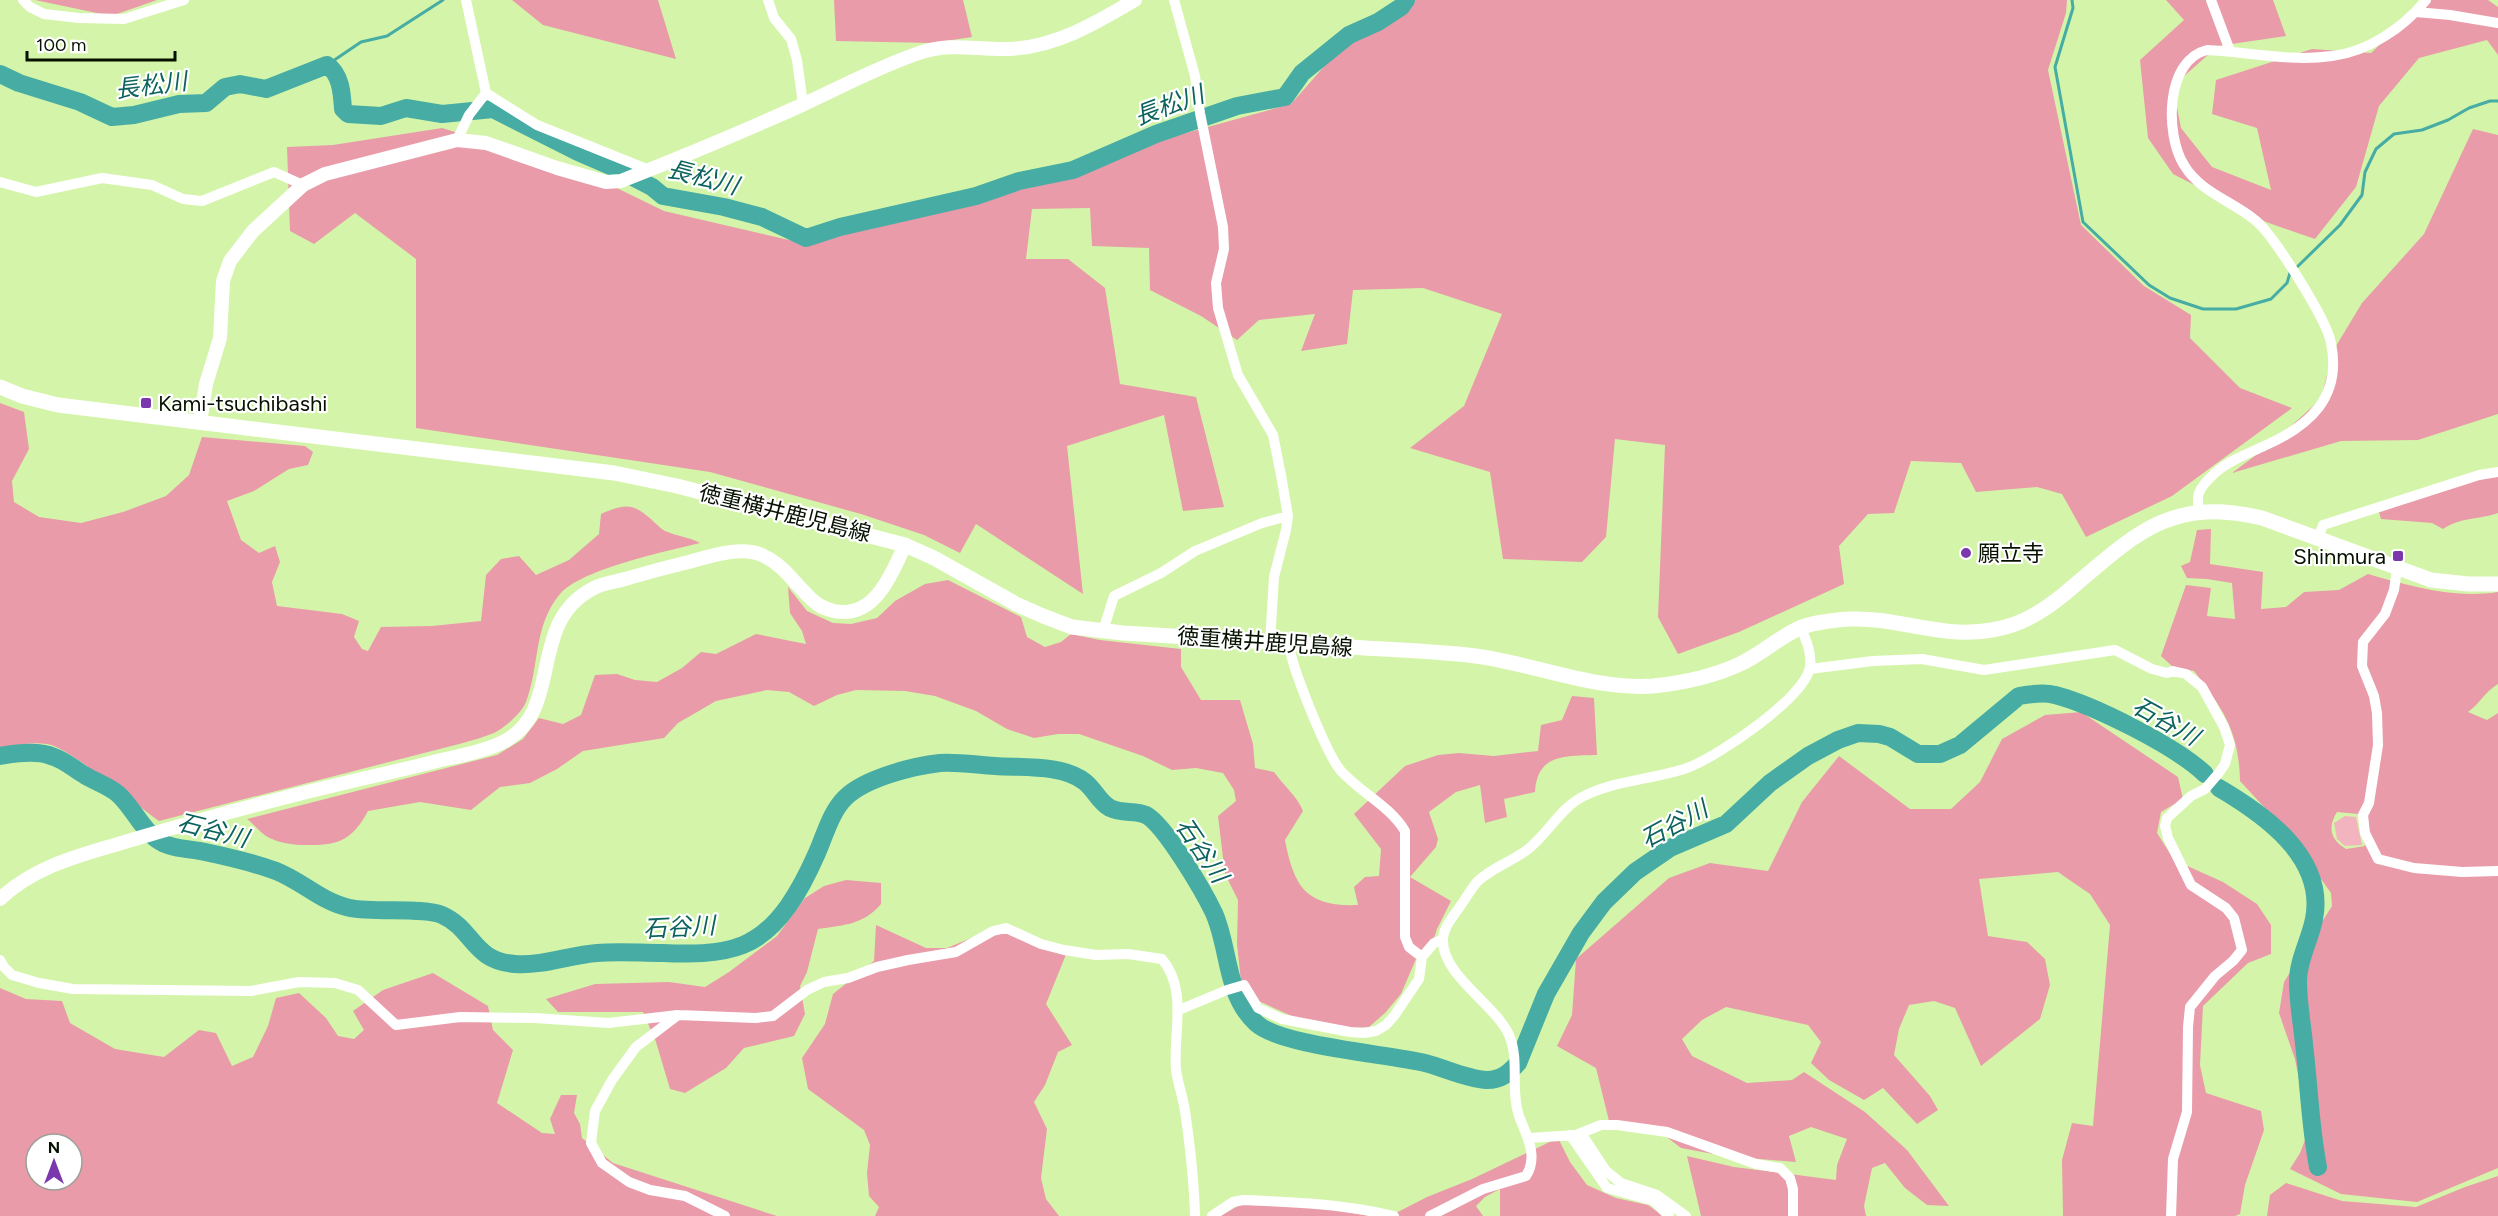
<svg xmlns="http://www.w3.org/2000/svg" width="2498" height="1216" font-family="Figtree,'Noto Sans JP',sans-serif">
<rect width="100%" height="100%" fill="#d4f5a9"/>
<path fill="#f2b4bf" d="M2345,816L2356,817L2362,845L2345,846L2337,839L2334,823Z"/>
<path fill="#e99ba9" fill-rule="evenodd" d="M35,0H157L111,16Z
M512,0H658L676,59L543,25Z
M834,0H963L972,37L932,43L836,41Z
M1414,0H2067L2066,13L2048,70L2081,225L2144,286L2191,315L2190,338L2240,388L2292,408L2172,496L2086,537L2062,494L2037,487L1976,492L1961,463L1911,461L1894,513L1868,514L1839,546L1844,584L1739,632L1678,654L1658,617L1665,445L1615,439L1606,537L1582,562L1503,559L1490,472L1410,448L1464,406L1502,314L1423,288L1353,290L1347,344L1301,351L1315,314L1259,320L1237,340L1201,316L1150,290L1149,248L1092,246L1090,208L1032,209L1026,259H1068L1105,288L1120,384L1196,397L1224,507L1183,511L1164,415L1067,446L1083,594L976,524L960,553L924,535L861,514L710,472L416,428V259L355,213L314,244L290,231L287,147L333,145L442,128L584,172L664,211L806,244L1025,185L1168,138L1291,104L1343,45L1403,14Z
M2166,0H2273L2286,36L2218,46L2173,86L2181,128L2212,167L2271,190L2257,128L2212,114L2216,80L2312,49L2371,53L2426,0H2488L2498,7V55L2487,40L2419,58L2379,106L2356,187L2315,239L2266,222L2173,174L2148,138L2140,60L2184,20Z
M2473,129L2498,135V414L2418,440L2341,441L2232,473L2272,443L2321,399L2333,351L2362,303L2424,234Z
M0,403L24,412L29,449L12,481L14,502L39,517L81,523L123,512L166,496L189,475L202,437L305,446L313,452L308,465L289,469L254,491L227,501L241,540L259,553L275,546L280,562L272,582L277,606L342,614L359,621L354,637L362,649L368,651L381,627L432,626L481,621L486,575L501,559L519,556L536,575L569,560L599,534L601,514C626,503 634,503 654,522C658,525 661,529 665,531C677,536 689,537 700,543C668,551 581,569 560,594C533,626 540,665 526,702C522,713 504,728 494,733C484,737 473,740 463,743L159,821C136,805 69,747 47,744C31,742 15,745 0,748Z
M2498,473V513C2478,520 2460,517 2443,529L2432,523L2381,519L2379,512Z
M2211,529L2210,564L2263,572L2261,609L2286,607L2304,592L2339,590L2368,574C2410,586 2454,599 2498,592V684C2483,693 2481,703 2468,712L2487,720L2498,713V1168L2417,1202L2341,1194L2290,1169L2300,1153L2307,1135V1119L2295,1059L2279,1013L2284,982L2332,906L2331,893L2289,834L2240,781C2239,731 2223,709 2194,671L2173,667L2161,656L2186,585L2211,588L2207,616L2235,619L2232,583L2207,579L2187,578L2181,566L2190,562L2197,530ZM2337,812L2358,814L2365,846L2346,849C2331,840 2327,828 2337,812Z
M948,580L1021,617L1027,637L1045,647L1061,642L1071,634L1100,640L1181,649V667L1201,700H1240L1253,744L1255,768L1274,772C1284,786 1297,796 1303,811L1285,840C1294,887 1306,907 1358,905L1354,887L1365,877L1379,876L1381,849L1354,814L1405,766L1438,755L1459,753L1494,756L1538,751L1541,725L1562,720L1572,696L1594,698L1597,755C1567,756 1537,753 1535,792L1504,799L1507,817L1485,823L1480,785L1456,792L1429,812L1438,839L1436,847L1410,877L1451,901L1437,929L1432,944L1419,952L1401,994L1385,1013L1369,1027L1352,1028L1296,1018L1252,998L1241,982L1237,944L1238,900L1225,874L1218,816L1236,801L1234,790L1223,773L1196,768L1172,770L1143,756L1079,734H1058L1034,738L1007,729L976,711L935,696L905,691L856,690L837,695L814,706L789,692L767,690L716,701L678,723L664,738L583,751L557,769L530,783L500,787L471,810L420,802L368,811C352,841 337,846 304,845C295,845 281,843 272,839C263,836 255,825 247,819L497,755L523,739L539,718L563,724L581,715L595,675L617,674L635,680L657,682L682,668L701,652L716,654L756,634L806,644L802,631L790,613L788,587L807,611L833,623L851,624L877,618L895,601L925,584Z
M2081,712L2178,777L2183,799L2161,812L2157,833L2174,860L2223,882L2257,904L2271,925V954L2248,963L2203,1006L2200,1065L2206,1093L2261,1111L2264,1130L2245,1185L2240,1214L2235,1216H2063L2062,1160L2072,1123L2093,1126L2110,925L2090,894L2058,872L1979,879L1988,936L2027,942L2045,959L2050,985L2040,1019L1981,1066L1955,1008L1934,1001L1909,1005L1899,1029L1894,1055L1930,1096L1938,1110L1917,1124L1883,1088L1864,1100L1829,1080L1811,1063L1821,1042L1808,1025L1726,1007L1702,1020L1682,1039L1692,1056L1747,1083L1792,1080L1804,1072L1865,1112L1907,1150L1949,1206L1927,1205L1905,1188L1885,1163L1872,1168L1864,1206L1866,1216H1701L1687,1156L1734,1167L1836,1180L1837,1165L1847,1139L1811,1127L1789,1136L1796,1162L1724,1156L1681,1148L1664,1135L1609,1121L1596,1068L1557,1046L1572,1015L1576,959L1669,878L1710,863L1768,871L1802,802L1839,756L1910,809H1951L1980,782L2002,739L2045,715Z
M846,880L881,883V904C863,925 844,925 818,929L807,972L800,986L805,1014L794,1036L744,1048L726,1068L685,1093L670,1089L656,1042L643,1012H558L546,999L595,984L669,982L705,987L729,972L777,936L805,898L824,886Z
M876,925L926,948H947L983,933L1004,932L1067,952L1046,1004L1072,1045L1058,1052L1045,1085L1034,1102L1047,1129L1041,1178L1046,1199L1059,1216H875L879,1207L869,1196L867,1173L870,1145L864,1130L808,1089L802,1058L825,1024L833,994L874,961Z
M433,973L488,1006L493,1030L513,1050L497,1103L542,1133L555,1134L550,1119L561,1095H577L574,1113L580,1124L582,1138L613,1163L777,1216H0V988L26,999L62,1001L70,1023L115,1049L164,1057L199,1030L216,1033L232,1066L253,1057L268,1026L276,998L299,993L326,1018L338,1036L354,1039L364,1030L353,1011L383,990ZM36,1144H72V1180H36Z
M1558,1138L1570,1162L1587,1185L1616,1198L1648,1205L1663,1216H1500V1189L1485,1197L1476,1206L1483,1216H1390L1427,1197L1472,1179Z
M2498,1176V1216H2267L2270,1195L2286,1183L2342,1201L2416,1207L2465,1187Z
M1240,1205H1307L1370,1216H1220Z"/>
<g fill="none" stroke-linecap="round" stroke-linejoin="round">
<path stroke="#46aca4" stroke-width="3" d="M2072,0L2073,8L2055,67L2083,222L2149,285L2170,298L2203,309H2236L2271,299L2287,283L2290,273
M327,65L361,42L387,36L443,0
M2295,269L2340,225L2362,195L2365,172L2376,149L2394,134L2422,130L2448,120L2469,108L2490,101H2498"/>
<path stroke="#46aca4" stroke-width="18" d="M0,74L19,83L80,102L112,117L134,115L179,104L206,103L225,87L240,84L266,89L327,65C341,74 342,94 343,109L348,114L381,116L406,108L442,114L493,109L578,152L615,168L652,187L663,196L724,207L762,217L806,238L840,227L976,196L1019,181L1073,170L1156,134L1237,106L1285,97L1302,73L1349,35L1378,22L1401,7L1406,0
M0,756C16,753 39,750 54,757C66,761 75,770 86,776C96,782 109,786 118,794C133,807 142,831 161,842C172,849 192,849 205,852C229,857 254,863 276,871C302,881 323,903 350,908C374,913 423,907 442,915C474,929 472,961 515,964C543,966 570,955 597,953C618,951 640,953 662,953C688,954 718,955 743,945C780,930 802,887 817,853C825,835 831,811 846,797C866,778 913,766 940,763C959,762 977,765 995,766C1022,768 1063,764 1085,782C1095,790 1099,802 1110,808C1122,814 1135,810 1146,815C1165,825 1204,892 1214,913C1230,949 1225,994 1256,1023C1280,1046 1388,1054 1425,1063C1445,1068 1466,1079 1487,1080C1501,1080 1509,1073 1518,1063L1546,994L1581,933L1604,902L1635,872L1670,848L1726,824L1770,783L1808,756L1838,740L1858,733L1879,734L1890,737L1918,754H1940L1960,745L2019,696C2030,694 2044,692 2055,695C2094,705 2177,747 2205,774
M2219,788C2265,815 2326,858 2314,919C2310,940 2298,960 2298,981C2298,1003 2302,1023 2304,1044C2309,1085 2310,1126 2318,1167"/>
<path stroke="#fff" stroke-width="10" d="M23,0L30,7L44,14L79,18L124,19L184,0
M768,0L774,18L791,39L797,60L803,104
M1174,0L1195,76L1200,113L1223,227L1224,249L1216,283L1218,308L1238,375L1273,435L1281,475L1288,516L1286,530L1274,577L1270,642
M2211,0L2230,51
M2416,12L2450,15L2498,23
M486,93L537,125L649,170
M457,140L469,115L486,93L466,0
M0,182L36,192L102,178L152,185L183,199L202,201L274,172L303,185
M2199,511C2198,505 2197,498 2199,493C2202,484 2210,478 2216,472C2230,460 2247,454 2264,446C2310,426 2342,397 2331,343C2327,320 2273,234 2255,220C2232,201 2200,192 2184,165C2165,135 2165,60 2207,50C2248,52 2291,62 2332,56C2368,52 2404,27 2426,0
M2318,538L2323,525L2479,475L2498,472
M2397,569L2394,590L2385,614L2363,642L2362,666L2374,696L2377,713L2378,745L2369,803L2363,815L2365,833L2378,859L2414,868L2462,872L2498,871
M1103,631L1114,596L1161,573L1195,551L1262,523L1288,516
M1289,643C1290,664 1327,755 1341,771C1361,793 1389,805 1405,831V937L1409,947L1422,957
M1810,669L1873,661L1922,659L1984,670L2115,650L2152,669L2167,673L2173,671L2186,674L2202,687L2224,727L2230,745L2225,764L2218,774L2205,789L2191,796L2167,818L2165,826L2168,838L2191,885L2226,908L2234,918L2242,950L2233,961L2215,976L2190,1007L2188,1027L2187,1112L2173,1159L2171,1216
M0,960L4,967L12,975L39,983L73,989L251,991L299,982L335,983L358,990L396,1025L460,1017L535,1018L608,1023L678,1015L756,1018L773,1016L807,990L824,982L848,978L877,967L908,960L956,952L993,931L1006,928L1041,944L1064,950L1096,955L1128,954L1162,959C1188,990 1173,1033 1176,1070C1178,1084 1183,1097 1185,1111C1190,1145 1194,1181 1195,1216
M1179,1010L1227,990L1244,985L1258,1008L1282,1019L1350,1032L1364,1033L1376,1031L1386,1025L1394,1016L1419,979L1422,957L1434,943L1443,939
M678,1015L636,1047L612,1080L595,1111L591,1143L602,1163L629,1182L650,1190L685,1196L725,1216
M1581,1133L1606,1171L1621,1183L1657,1195L1686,1216
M1570,1135L1607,1188L1654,1201L1669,1216
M1529,1138L1576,1135L1601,1125H1617L1667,1132L1756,1164L1780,1168L1790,1178L1793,1189V1216
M1212,1216L1233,1202L1243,1200C1294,1202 1344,1204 1394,1216
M1430,1216L1483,1189L1526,1176C1539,1156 1526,1135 1519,1116C1510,1090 1520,1060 1509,1035C1495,1004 1442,975 1443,940C1443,928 1452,918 1459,908C1465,900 1470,890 1477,882C1491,868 1511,862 1527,850C1548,834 1561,806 1586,795C1618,780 1655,779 1687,768C1717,757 1805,698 1810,667C1812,653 1806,640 1801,628"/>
<path stroke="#fff" stroke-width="14" d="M200,422L206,384L220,338L223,281L230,261L253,231L303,185L325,174L457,140L486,143L557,168L606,182L621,181C682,157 742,132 802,105C841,87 878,67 919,53C952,42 975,50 1009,49C1056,47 1096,23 1135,0
M0,899C36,865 82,855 128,841C205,818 283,797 361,779C388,773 414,767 441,760C460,756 481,752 499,744C567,715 524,623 594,588C603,583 615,582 625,579C646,573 667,567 689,562C711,556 742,545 764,556C786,566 798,589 816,603C822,608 834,612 842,612C877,613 892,573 905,545"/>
<path stroke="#fff" stroke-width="15" d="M0,387L22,396L58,405L614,473L677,486L905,545L934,558L1016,604L1043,616L1072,627L1123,633C1199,638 1275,643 1351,647C1393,650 1435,651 1476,656C1535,664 1593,690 1653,686C1683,683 1714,676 1740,664C1762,654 1780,636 1802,627C1816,622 1835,620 1850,619C1898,617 1940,639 1992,630C2025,625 2051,606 2075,585C2138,531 2174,497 2262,518L2431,580L2468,584H2498"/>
</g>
<g fill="#7b38ac" stroke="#fff" stroke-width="2">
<rect x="140" y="397" width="12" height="12" rx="3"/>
<circle cx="1966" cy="553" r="6"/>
<rect x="2392" y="550" width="12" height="12" rx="3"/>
</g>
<g text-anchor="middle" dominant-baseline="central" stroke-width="4.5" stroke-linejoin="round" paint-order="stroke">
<g font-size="22" fill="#071100" stroke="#fff" text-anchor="start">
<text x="158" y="403">Kami-tsuchibashi</text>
<text x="1978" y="553">願立寺</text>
<text x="2386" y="556" text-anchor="end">Shinmura</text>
</g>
<g font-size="22" fill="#071100" stroke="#fff">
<text transform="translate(785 513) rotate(14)">徳重横井鹿児島線</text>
<text transform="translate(1265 642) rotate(4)">徳重横井鹿児島線</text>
</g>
<g font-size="24" font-style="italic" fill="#0c635d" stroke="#fff">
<text transform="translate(151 85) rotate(-7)">長松川</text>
<text transform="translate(1169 105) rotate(-20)">長松川</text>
<text transform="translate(703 177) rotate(15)">長松川</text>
<text transform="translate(2166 721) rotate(29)">石谷川</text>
<text transform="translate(1674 824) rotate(-28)">石谷川</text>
<text transform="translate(213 830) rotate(14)">石谷川</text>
<text transform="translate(1202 850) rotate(56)">石谷川</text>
<text transform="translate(679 927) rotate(-3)">石谷川</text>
</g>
</g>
<g transform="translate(54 1162)"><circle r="28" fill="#ffffff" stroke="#9ca099" stroke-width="1.5"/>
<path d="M0-4.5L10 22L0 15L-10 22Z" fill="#7b38ac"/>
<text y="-9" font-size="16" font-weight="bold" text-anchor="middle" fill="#071100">N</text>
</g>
<path d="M27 51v9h148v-9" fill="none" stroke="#071100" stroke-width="3"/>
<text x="36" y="51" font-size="18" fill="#071100" stroke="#ffffff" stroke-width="4.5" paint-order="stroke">100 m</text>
</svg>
